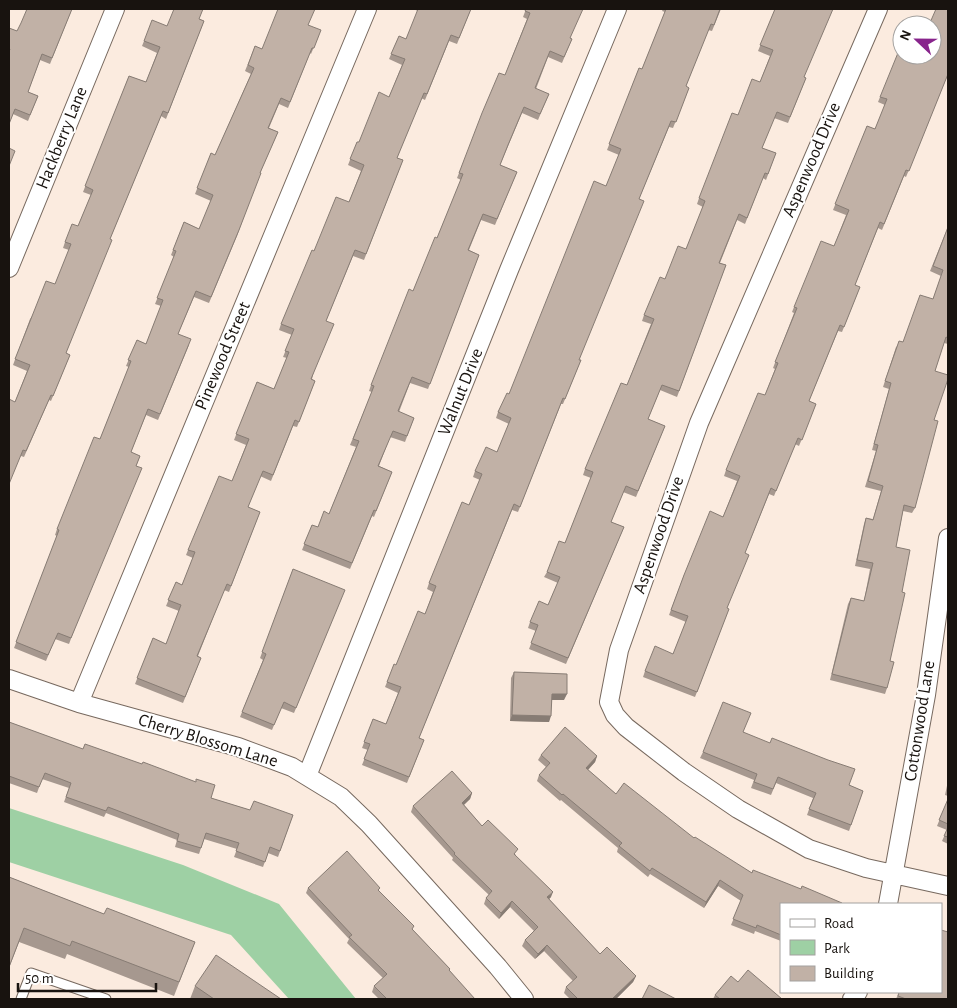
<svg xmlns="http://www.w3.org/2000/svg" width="957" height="1008" font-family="'Alegreya Sans',sans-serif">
<rect width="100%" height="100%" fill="#fbebdf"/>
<path fill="#9ed0a4" d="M9,808L183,865L279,904L356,999H289L231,935L9,862Z"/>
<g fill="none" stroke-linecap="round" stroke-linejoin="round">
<defs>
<path id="lane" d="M21,999L31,973L106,999"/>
<path id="street" d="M878,9L699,423L619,650L609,702L615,715L626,727L684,772L738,809L809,849L866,868L948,886
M9,268L115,9
M9,679L79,703L238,747L292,767L341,797L369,824L498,967L524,999
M79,703L367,9
M307,776L509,270L617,9
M888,904L926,695L948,538
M852,999L858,992"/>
</defs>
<use href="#lane" stroke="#77695f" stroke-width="11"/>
<use href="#street" stroke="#77695f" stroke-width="20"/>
<use href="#lane" stroke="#fff" stroke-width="9"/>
<use href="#street" stroke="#fff" stroke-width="18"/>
</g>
<path fill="#a6988f" d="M72,9L50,64L40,60L28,92L38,96L28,121L13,114L9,124V28L17,31Z
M413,9H471L457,44L449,41L425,100L421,98L397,158L403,160L364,260L353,256L326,321L312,379L315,381L297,427L293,426L271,481L260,476L248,507L260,512L229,592L224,590L198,656L201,658L183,703L135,684L153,638L166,644L179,611L166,606L176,582L182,585L193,558L186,555L188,550L232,481L246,445L234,440L257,382L274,389L287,358L283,357L292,335L279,330L281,324L314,251L349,202L361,171L348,165L357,142H359L389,97L402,65L389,59L399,36L406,39L418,11Z
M526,9L572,39L562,63L548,57L536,89L549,94L538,120L522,113L506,151L500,165L517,172L495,225L481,220L469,250L479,255L428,389L410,383L399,412L414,418L405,442L390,437L379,466L392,472L374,517L372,516L350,569L302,550L312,525L318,527L329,514L356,447L350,445L372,392L369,391L371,385L437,238L461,180L457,178L459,173L505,75L527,19L523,17Z
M663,9H721L712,31L708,30L686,86L689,88L673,128L669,127L639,199L579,360H581L563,404H561L518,512L512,510L419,738L424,740L407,783L362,765L368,750L362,748L373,719L386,724L398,693L385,687L387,682L425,614L433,592L427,589L429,583L469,505L480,480L473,477L475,471L497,452L509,424L496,418L498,412L509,394L606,186L619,155L607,150L639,68L642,69L665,12L662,11Z
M775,9L804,77L806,78L788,123L774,118L762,148L776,153L766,180L763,178L745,224L737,220L720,263L726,265L677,397L660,390L648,419L665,426L636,497L623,492L611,522L624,527L566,664L529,649L536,631L528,628L530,622L548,605L558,583L544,577L547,572L565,543L591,478L583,475L585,469L627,385L651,324L642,321L644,315L665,279L686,249L703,207L697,204L699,198L738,115L760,82L770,56L758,51Z
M199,19L204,21L166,119L161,116L110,239L66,353L70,355L51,401L49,400L24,457L21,456L15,402L27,371L13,365L30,319L55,284L69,250L63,248L65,242L78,226L91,195L83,192L129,76L146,82L157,53L142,46L144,41L167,26Z
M309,25L319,35L311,54L310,53L288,108L279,104L269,128L278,132L260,173L237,236L209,303L194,297L178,334L189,345L158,420L146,415L131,452L140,456L69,644L55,639L46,661L14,648L57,536L55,535L57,529L100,439L129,367L126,366L137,340L146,344L161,306L155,304L174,257L171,255L184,222L199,229L211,201L195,194L211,153L215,155L251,74L245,71L255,46L262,49Z
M948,74L906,177L904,176L882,230L878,228L855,285L858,292L842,332L838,331L809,401L816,404L799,446L795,444L774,496L769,494L745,553L727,608V614L695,697L643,677L645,671L673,654L686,622L669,615L684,575L723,517L737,481L724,476L726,470L765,395L775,369L773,368L794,313L792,312L794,307L834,246L846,215L833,210L867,126L875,129L885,105L878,102L880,97Z
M948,227V344L944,343L935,371L934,420L915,508L912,513L903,511L896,547L902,592L890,661L887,688L885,694L830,680L848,604L851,598L864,601L870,569L855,566L864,524L866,518L873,519L881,491L865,487L876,451L872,450L889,389L883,387L896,347L903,342L933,299L941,276L930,271Z
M293,569L342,596L294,713L281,708L272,730L240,717L263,660L260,658Z
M514,672L564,700H552L549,722L510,721L511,678Z
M9,722L211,798L250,810L293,815L278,857L268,853L263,867L234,857L237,849L204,839L199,854L175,847L177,840L106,813L104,817L64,802L69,788L42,779L37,793L9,783Z
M743,732L849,785L863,791L849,831L807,815L813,798L776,783L771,795L751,788L754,780L700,758L703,752Z
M541,755L597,756L595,762L588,770L616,794L694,838L752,873L842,903L781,904V941L755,931L754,934L731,925L741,901L718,886L704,908L650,874L648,877L617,852L618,848L561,800L560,801L537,781L539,775L546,767L538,760Z
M948,781V796L945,795Z
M472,793L470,799L464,805L482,826L516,855V856L551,897L549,899L600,954L636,976L633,982L616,999H570L564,993L566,987L573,981L544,951L535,959L522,946L525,940L534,931L510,907L499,919L484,904L486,898L489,895L452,860L453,858L411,812L413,806Z
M948,799V844L942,841L947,830L937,826Z
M9,877L104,914L195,942L174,996L67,954L65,959L19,942L9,968Z
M308,888L379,891L413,930L450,969L449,970L474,999H379L372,992L374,986L383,978L347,943L349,939L306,893Z
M738,982L782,999H713L715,995Z
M195,986L281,999H190Z
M899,992L948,999H896Z"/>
<path fill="#877c74" d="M552,694H567L564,700H550Z
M512,715L551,716L549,722L510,721Z
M597,756L595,762L584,774L586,768Z
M472,793L470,799L459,809L462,803Z
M720,880L718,886L704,908L706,902Z
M553,892L551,897L545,903L547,897Z
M512,901L510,907L499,919L501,913Z
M547,945L544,951L535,959L538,954Z
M636,976L633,982L616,999H612Z"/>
<path fill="#c1b1a6" stroke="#877c74" d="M27,9H72L52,58L42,54L28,92L38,96L30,115L15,109L9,124V52L10,49L9,48V28L17,31L21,23Z
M174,9H203L199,19L204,21L168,113L163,111L110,239L112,240L66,353L70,355L53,396L51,395L26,451L23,450L9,484V399L15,402L30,365L15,359L46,281L55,284L71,244L65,242L72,224L78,226L93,190L85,186L129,76L146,82L160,47L144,41L152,20L167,26Z
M278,9H315L308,25L321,30L314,48H312L290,102L281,98L268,128L278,132L260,173H261L239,230L211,297L196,291L178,334L191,339L160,414L148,409L131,452L140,456L136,466L142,468L71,638L58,633L48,655L16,642L59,530L57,529L94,437L100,439L131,361L128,360L137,340L146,344L163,300L157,298L176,251L173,250L184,222L199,229L213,195L197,188L211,153L215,155L254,68L248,65L255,46L262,49Z
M418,9H471L459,38L451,35L427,94L424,93L397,158L403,160L366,254L355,250L326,321L334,324L311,379L315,381L299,422L295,420L273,475L263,471L248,507L260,512L231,586L227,584L197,656L201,658L185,697L137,678L153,638L166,644L181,605L168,600L176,582L182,585L195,552L188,550L219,476L232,481L249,439L236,434L257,382L274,389L289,352L285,351L294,329L281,324L312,250L314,251L336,197L349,202L364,165L350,159L357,142H359L379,92L389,97L405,59L391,54L399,36L406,39Z
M526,9H583L570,38L572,39L564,57L550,51L535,88L549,94L540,114L524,107L508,145L500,165L517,172L497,219L483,214L468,250L479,255L430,384L412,377L398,411L414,418L407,436L393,431L378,466L392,472L376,511L374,510L352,563L304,544L312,525L318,527L324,511L329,514L359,441L353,439L374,386L371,385L409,289L413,291L435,237L437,238L463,174L459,173L482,113L499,73L505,75L530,13L525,11Z
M666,9H720L714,25L711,24L686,86L689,88L676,122L671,121L639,199L644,201L579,360H581L565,399L563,398L520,507L514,504L419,738L424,740L409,777L364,759L370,744L364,742L373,719L386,724L401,687L387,682L394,664L396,665L418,611L425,614L436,586L429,583L462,502L469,505L482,474L475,471L486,447L497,452L511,418L498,412L507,393L509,394L594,181L606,186L621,149L609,144L639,68L642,69Z
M775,9H833L804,77L806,78L790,117L777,112L762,148L776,153L768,174L765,173L747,218L739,214L719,263L726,265L679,391L662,385L648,419L665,426L638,491L626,486L611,522L624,527L568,658L531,643L538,625L530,622L539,601L548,605L560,577L547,572L559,541L565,543L593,472L585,469L621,383L627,385L654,319L644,315L660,277L665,279L678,246L686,249L705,201L699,198L732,113L738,115L752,79L760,82L773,50L760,45Z
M936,9H948V74L909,171L906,170L884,224L880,222L855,285L860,287L844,327L840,325L809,401L816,404L802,440L798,438L776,491L771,488L745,553L749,555L727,608L729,609L697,692L645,671L655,646L673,654L688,616L671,610L684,575L710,511L723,517L740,476L726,470L758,393L765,395L778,363L775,362L797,308L794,307L821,241L834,246L849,210L835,204L867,126L875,129L887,99L880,97L902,43V55H932V25H929Z
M910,22L918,25H909Z
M9,148L15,151L9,166Z
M948,227V338L946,337L935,371L948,375V379L934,420L938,421L915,508L904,505L896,547L910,550L902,592L905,593L890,661L894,662L887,688L832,674L851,598L864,601L873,563L857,560L866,518L873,520L883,486L868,481L878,445L874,444L891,383L885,381L899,341L903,342L920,295L933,299L943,270L933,266Z
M293,569L345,590L296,708L284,702L274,725L242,712L266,654L262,652Z
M514,672L567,674V694H552L551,716L512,715Z
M723,702L751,713L743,732L770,743L772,738L828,760L855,769L849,785L863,791L851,825L809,809L816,793L778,777L773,789L754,782L757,774L703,752Z
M9,722L83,749L85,744L142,764L143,762L196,782V779L215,785L211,798L250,810L254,801L293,815L280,851L270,847L265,862L236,851L239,843L206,833L201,848L177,841L179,834L108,807L106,811L66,797L71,783L45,773L39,787L9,776Z
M565,727L597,756L586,768L616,794L624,783L694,838L695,837L752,873L753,870L801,889L802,886L842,903V904H781V935L757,925L756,928L733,919L743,895L720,880L706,902L652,868L650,871L619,846L622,843L563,794L562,795L539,775L550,763L541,755Z
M452,771L472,793L462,803L482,826L488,820L518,849L514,854L553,892L547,897L600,954L607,947L636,976L612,999H578L566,987L577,977L547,945L538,954L525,940L538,927L512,901L501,913L486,898L492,891L454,854L455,853L413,806Z
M948,799V824L939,820Z
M948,827V837L944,836Z
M347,851L380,888L378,890L414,926L412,929L450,969L449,970L475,999H387L374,986L387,974L349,937L352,935L308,888Z
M9,877L104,914L107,908L195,942L179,982L72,941L70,946L24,928L9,967Z
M941,930L948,932V999H906L898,996L899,992H941Z
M216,955L281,999H214L195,986Z
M748,970L782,999H720L715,995L731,976L738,982Z
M649,985L676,999H642Z"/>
<g text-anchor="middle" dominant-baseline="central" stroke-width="4" stroke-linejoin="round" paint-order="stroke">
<g font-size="18" fill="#18130f" stroke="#fff">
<text transform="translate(62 138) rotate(-68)">Hackberry Lane</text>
<text transform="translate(812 160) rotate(-67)">Aspenwood Drive</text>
<text transform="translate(223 356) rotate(-67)">Pinewood Street</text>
<text transform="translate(461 392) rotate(-68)">Walnut Drive</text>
<text transform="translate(659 535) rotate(-71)">Aspenwood Drive</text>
<text transform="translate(920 721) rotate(-81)">Cottonwood Lane</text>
<text transform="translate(208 741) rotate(17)">Cherry Blossom Lane</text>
</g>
</g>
<rect width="957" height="1008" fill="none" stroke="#18130f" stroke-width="20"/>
<rect x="780" y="903" width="162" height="90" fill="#ffffff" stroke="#a3a19f"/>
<rect x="790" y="919" width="25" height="8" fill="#ffffff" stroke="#a3a19f"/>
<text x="824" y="928" font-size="15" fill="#18130f">Road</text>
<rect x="790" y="940" width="25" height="15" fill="#9ed0a4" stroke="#a3a19f"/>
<text x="824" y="953" font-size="15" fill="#18130f">Park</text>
<rect x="790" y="966" width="25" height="15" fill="#c1b1a6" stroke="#a3a19f"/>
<text x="824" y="978" font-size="15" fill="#18130f">Building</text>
<g transform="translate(917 40) rotate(292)"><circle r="24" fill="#ffffff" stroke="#a3a19f"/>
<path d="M0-4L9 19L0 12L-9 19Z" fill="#88248c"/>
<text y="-8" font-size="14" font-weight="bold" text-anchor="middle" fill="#18130f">N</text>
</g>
<path d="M18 983v8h138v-8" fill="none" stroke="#18130f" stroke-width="2.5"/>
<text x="25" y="983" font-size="15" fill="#18130f" stroke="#ffffff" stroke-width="4" paint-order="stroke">50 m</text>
</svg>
